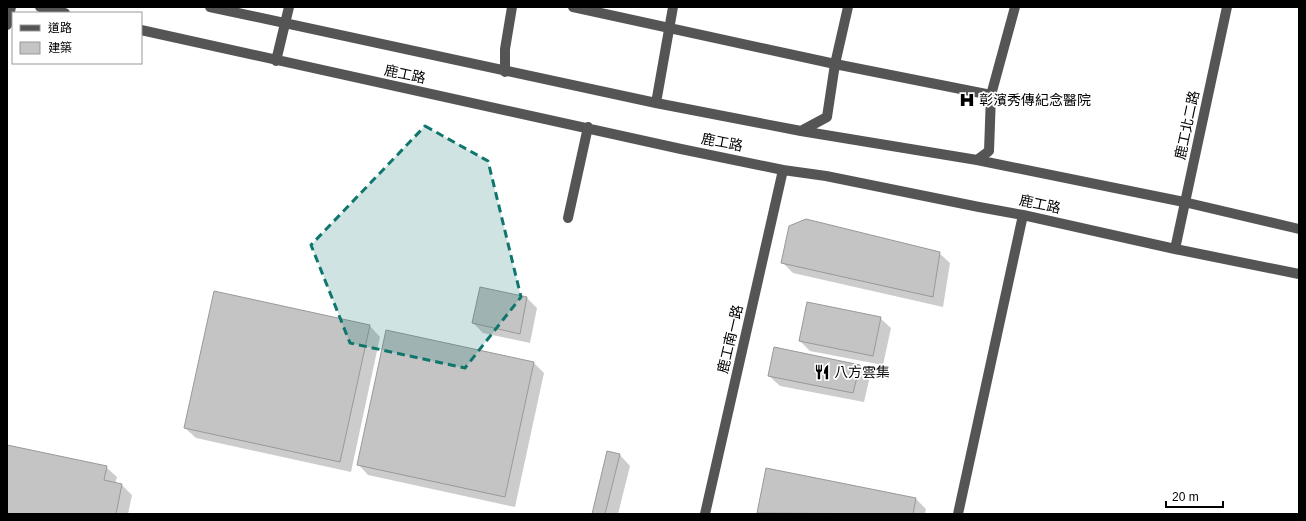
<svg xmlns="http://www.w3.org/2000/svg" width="1306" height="521" font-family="Helvetica,'Noto Sans TC',sans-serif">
<rect width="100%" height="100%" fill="#fff"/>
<path fill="#0003" d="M939,253L950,263L943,307L793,273L783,263Z
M481,288L527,298L537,308L530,343L483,333L473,323Z
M880,318L891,328L883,365L810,351L800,341Z
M370,326L380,337L351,472L196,438L185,428Z
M534,363L544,373L515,507L368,475L358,464Z
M859,366L870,376L864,402L780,386L769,376Z
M7,446L106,467L117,477L115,484L122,485L132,495L128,514H7Z
M620,455L630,466L618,514H593Z
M767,469L916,499L926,509L925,514H760L758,513Z"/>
<path fill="#c4c4c4" stroke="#999" d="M806,219L940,252L933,297L781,263L789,226Z
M480,287L527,297L520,334L472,323Z
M214,291L370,325L340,462L184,428Z
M807,302L881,317L873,356L799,341Z
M386,330L534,362L505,497L357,465Z
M774,347L860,365L853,393L768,376Z
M7,445L107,466L104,480L122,484L116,514H7Z
M607,451L620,454L605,514H592Z
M766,468L916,498L913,514L757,513Z"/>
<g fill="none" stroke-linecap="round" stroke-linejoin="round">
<path stroke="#555" stroke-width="10" d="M40,7L65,13
M210,7L656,103L801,131L977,160L1184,202L1299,229
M573,7L835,64L991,95
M7,25L11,7
M141,30L681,149L783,170L826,176L979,207L1023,215L1175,249L1299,274
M276,61L289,7
M505,72V49L512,7
M656,103L673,7
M801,131L827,117L835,64L848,7
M977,160L989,151L991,95L1015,7
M568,218L588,127
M1175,249L1227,7
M705,514L783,170
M958,514L1023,215"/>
</g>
<path fill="#0f766e" fill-opacity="0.2" stroke="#0f766e" stroke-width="3" stroke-dasharray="8 5" stroke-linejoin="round" d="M425,126L488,161L521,297L465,368L350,343L311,245Z"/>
<defs>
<symbol id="hospital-bare" viewBox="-9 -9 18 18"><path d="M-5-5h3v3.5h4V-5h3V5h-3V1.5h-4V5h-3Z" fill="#000" stroke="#fff" stroke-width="2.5" paint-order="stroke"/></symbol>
<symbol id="restaurant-bare" viewBox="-9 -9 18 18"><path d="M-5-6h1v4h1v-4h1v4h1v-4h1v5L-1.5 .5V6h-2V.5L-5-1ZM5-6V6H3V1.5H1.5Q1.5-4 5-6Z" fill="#000" stroke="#fff" stroke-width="2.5" paint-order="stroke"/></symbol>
</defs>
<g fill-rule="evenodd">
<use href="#hospital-bare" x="956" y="89" width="22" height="22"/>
<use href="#restaurant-bare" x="811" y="361" width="22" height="22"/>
</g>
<g text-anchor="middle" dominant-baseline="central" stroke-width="3.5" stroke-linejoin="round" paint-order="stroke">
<g font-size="14" fill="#000" stroke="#fff">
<text transform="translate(405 74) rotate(12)">鹿工路</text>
<text transform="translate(1187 125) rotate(-78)">鹿工北二路</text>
<text transform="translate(722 142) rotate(11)">鹿工路</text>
<text transform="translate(1040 204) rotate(12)">鹿工路</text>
<text transform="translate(730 339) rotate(-77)">鹿工南一路</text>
</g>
<g font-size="14" fill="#000" stroke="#fff" text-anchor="start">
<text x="979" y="100">彰濱秀傳紀念醫院</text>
<text x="834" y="372">八方雲集</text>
</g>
</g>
<rect width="1306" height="521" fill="none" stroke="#000000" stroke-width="16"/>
<rect x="12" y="12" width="130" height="52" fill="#ffffff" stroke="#999999"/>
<rect x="20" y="25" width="20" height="6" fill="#555555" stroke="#999999"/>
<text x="48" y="32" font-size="12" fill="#000000">道路</text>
<rect x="20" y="42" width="20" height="12" fill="#c4c4c4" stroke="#999999"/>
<text x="48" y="52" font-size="12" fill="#000000">建築</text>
<path d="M1166 501v6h57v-6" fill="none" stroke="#000000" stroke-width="2"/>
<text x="1172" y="501" font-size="12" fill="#000000" stroke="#ffffff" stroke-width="3" paint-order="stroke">20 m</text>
</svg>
